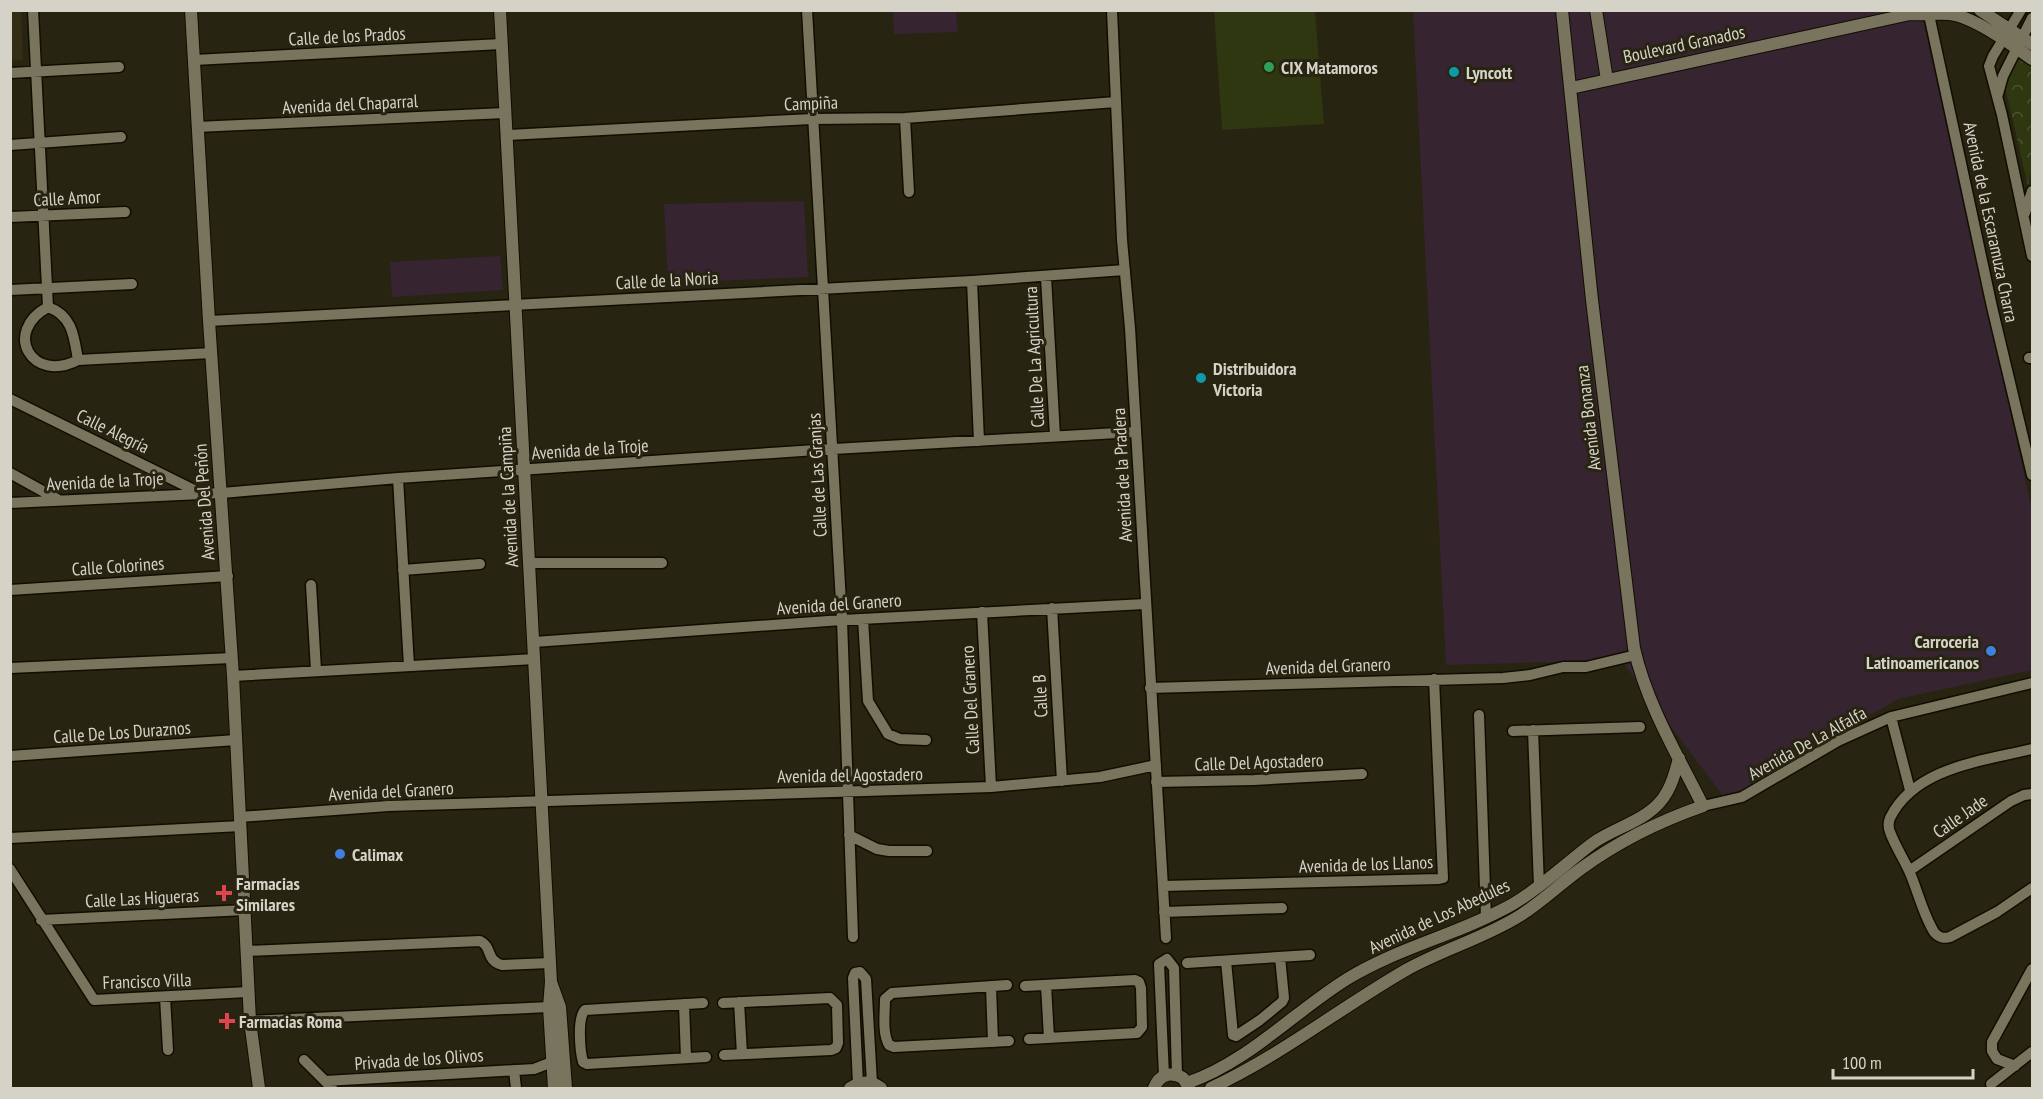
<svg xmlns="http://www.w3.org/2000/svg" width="2043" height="1099" font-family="'PT Sans Narrow',sans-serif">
<defs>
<pattern id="forest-crowns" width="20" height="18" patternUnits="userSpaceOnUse" patternTransform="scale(1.5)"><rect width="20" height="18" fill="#2f3710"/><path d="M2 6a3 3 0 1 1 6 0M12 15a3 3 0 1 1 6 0" fill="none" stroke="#4c5331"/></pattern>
</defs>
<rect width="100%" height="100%" fill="#282412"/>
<path fill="#362530" d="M893,11H956L958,32L894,34Z
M1413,11H1921L2032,510V670L1898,699L1726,800L1621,660L1446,665Z
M804,201L808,277L668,283L664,204Z
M500,256L503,290L392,297L390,262Z"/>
<path fill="#322d13" d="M11,10L21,11L23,60L11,61Z"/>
<path fill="#2f3710" d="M1214,11H1315L1324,124L1222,130Z"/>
<path fill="url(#forest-crowns)" d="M2014,57L2032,68V166L2028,186L2003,78Z"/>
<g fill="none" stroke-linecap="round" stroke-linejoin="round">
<defs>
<path id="minor" d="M33,10L48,307
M807,10L842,620L853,937
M1112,10L1122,240L1130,328L1166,938
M1928,10L1992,307L2032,475
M2021,10L1993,56L1989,66L2002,115L2032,256
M194,60L501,44
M10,73L119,67
M1998,94L2003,76L2032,18
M905,118L909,192
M197,127L505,113
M506,135L812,119L905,118L1116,102
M10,145L121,137
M2025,213L2032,191
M10,217L125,212
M1046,277L1055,436
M972,281L979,441
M10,290L132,284
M48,307C2,332 32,384 78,360L212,353
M48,307C73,316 74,337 78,360
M209,321L972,281L1125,270
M2029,358H2032
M10,399L198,492
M10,473L57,499
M398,478L409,666
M10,503L222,493L398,478L816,450L1135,432
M529,563H662
M403,570L480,564
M311,585L316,670
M10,590L228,576
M1052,608L1062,781
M982,612L991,787
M863,619L868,701L888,734L900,739L926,740
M534,642L842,620L1145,604
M10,668L232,658
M233,676L535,659
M1150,688L1503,678L1530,675L1563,667H1586L1636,655
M1479,715L1486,917
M1891,717L1910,790
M1533,730L1539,886
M1513,731L1640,727
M2032,749C1983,761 1915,767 1890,818C1888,823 1888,827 1890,832C1895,846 1904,859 1910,873C1918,892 1923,914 1934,932C1938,937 1944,939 1950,937L1997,912L2032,888
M10,756L236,740
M1156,782L1254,780L1362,774
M1703,806L1742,797L1838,741L1891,717L2032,683
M240,817L388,806L991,787L1100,777L1156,765
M849,835L877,849L889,851H927
M10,838L241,826
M10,869L94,1000L248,992
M1909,871L2011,801L2024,795L2032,794
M1163,886L1439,879L1443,878L1434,679
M1164,912L1282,908
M41,920L245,910
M247,951L480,941C493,947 485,960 502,965L550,963
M1226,961L1233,1035L1236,1036L1260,1020L1282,1002L1284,998L1280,957
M1187,963L1310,955
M1007,985L892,993L885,999C885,1013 882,1033 889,1045L894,1047L1009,1041
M1046,985L1049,1038
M1025,986L1135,980L1139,982L1141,988L1142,1027L1137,1033L1029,1039
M991,987L993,1042
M165,997L168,1050
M739,1002L742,1054
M703,1003L585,1010C577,1018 580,1051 583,1062L587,1064L706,1057
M723,1003L830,998L837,1005L838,1043L836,1048L831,1050L724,1055
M684,1004L686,1058
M250,1021L549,1007
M304,1060L332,1088
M2015,1066L1997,1059L1992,1051V1042L2032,969
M514,1070L516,1088
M1164,1076L1159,964L1167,959L1174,968L1177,1075
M325,1081L534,1069L552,1062
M858,1084L853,978L855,973L860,972L866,979L872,1083
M1991,1084L2032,1052"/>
<path id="tertiary" d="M191,10L209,321L233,676L250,1021L259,1088
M500,10L551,982L549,1007L554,1088
M1596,10L1607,80
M1980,10L2032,44
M1910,14C1924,15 1936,13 1949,14C1973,16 2012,45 2032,59
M1571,88L1910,14L1918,10
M551,982L560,1007L566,1088
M1187,1083C1248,1062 1294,1012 1347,979C1399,947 1460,934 1513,904C1542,887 1566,863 1593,843C1617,826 1652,820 1667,792C1673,782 1676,770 1679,758
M850,1088C861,1081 871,1080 881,1088
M1154,1088C1159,1075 1170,1071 1183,1078L1189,1088
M1211,1088C1280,1056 1340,1008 1406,970C1443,949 1485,938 1521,915C1543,901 1561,883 1582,868C1619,841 1660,821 1703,806C1677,754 1647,705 1634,648L1592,300L1562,10"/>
</defs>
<use href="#minor" stroke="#110d00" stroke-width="13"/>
<use href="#tertiary" stroke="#110d00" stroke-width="14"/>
<use href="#minor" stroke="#78745e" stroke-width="10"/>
<use href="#tertiary" stroke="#78745e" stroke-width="12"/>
</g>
<circle fill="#2e9e5b" stroke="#282412" stroke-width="2" cx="1269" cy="67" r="6"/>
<g fill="#0f9aa8" stroke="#282412" stroke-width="2">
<circle cx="1454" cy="72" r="6"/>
<circle cx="1201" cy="378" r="6"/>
</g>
<g fill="#3f7fe0" stroke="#282412" stroke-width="2">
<circle cx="1991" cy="651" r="6"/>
<circle cx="340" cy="854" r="6"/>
</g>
<g fill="#e0444e" stroke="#282412" stroke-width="2">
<path d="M221 884h6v6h6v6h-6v6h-6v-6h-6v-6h6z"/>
<path d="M224 1012h6v6h6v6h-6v6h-6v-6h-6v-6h6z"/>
</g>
<g text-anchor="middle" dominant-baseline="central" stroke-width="6" stroke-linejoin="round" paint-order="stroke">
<g font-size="18" fill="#d5d3c7" stroke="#282412">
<text transform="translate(347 36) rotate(-3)">Calle de los Prados</text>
<text transform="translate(1684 44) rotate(-12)">Boulevard Granados</text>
<text transform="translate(811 103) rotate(-2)">Campiña</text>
<text transform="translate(350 104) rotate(-3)">Avenida del Chaparral</text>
<text transform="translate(67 198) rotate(-3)">Calle Amor</text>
<text transform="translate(1991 222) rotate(78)">Avenida de la Escaramuza Charra</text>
<text transform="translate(667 280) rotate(-3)">Calle de la Noria</text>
<text transform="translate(1034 357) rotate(-93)">Calle De La Agricultura</text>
<text transform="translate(1588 418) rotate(-97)">Avenida Bonanza</text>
<text transform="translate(113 431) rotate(26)">Calle Alegría</text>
<text transform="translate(590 449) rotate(-4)">Avenida de la Troje</text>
<text transform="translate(817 475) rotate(-93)">Calle de Las Granjas</text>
<text transform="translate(1122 475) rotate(-93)">Avenida de la Pradera</text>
<text transform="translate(105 481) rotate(-3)">Avenida de la Troje</text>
<text transform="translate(508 497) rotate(-93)">Avenida de la Campiña</text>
<text transform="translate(204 502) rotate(-94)">Avenida Del Peñón</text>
<text transform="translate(118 566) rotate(-4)">Calle Colorines</text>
<text transform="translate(839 604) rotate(-4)">Avenida del Granero</text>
<text transform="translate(1328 666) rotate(-2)">Avenida del Granero</text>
<text transform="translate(1040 696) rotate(-93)">Calle B</text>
<text transform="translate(970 700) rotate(-93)">Calle Del Granero</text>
<text transform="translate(122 732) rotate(-4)">Calle De Los Duraznos</text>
<text transform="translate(1807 743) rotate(-29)">Avenida De La Alfalfa</text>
<text transform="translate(1259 762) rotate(-2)">Calle Del Agostadero</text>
<text transform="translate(850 775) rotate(-1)">Avenida del Agostadero</text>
<text transform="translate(391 791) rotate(-3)">Avenida del Granero</text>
<text transform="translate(1960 816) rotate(-35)">Calle Jade</text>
<text transform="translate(1366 864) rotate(-2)">Avenida de los Llanos</text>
<text transform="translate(142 898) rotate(-3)">Calle Las Higueras</text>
<text transform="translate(1439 916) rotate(-25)">Avenida de Los Abedules</text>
<text transform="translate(147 981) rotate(-2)">Francisco Villa</text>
<text transform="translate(419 1059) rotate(-4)">Privada de los Olivos</text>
</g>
<g font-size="18" font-weight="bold" fill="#d5d3c7" stroke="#282412" text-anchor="start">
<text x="1281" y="67">CIX Matamoros</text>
<text x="1466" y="72">Lyncott</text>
<text x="1213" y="368">Distribuidora<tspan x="1213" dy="21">Victoria</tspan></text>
<text x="1979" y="641" text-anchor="end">Carroceria<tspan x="1979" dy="21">Latinoamericanos</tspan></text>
<text x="352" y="854">Calimax</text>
<text x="236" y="883">Farmacias<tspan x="236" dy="21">Similares</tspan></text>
<text x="239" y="1021">Farmacias Roma</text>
</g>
</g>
<rect width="2043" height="1099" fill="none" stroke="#d5d3c7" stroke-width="24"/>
<path d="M1833 1069v9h140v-9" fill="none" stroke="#d5d3c7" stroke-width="3"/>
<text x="1842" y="1069" font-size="18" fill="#d5d3c7" stroke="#282412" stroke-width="4.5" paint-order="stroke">100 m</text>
</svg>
